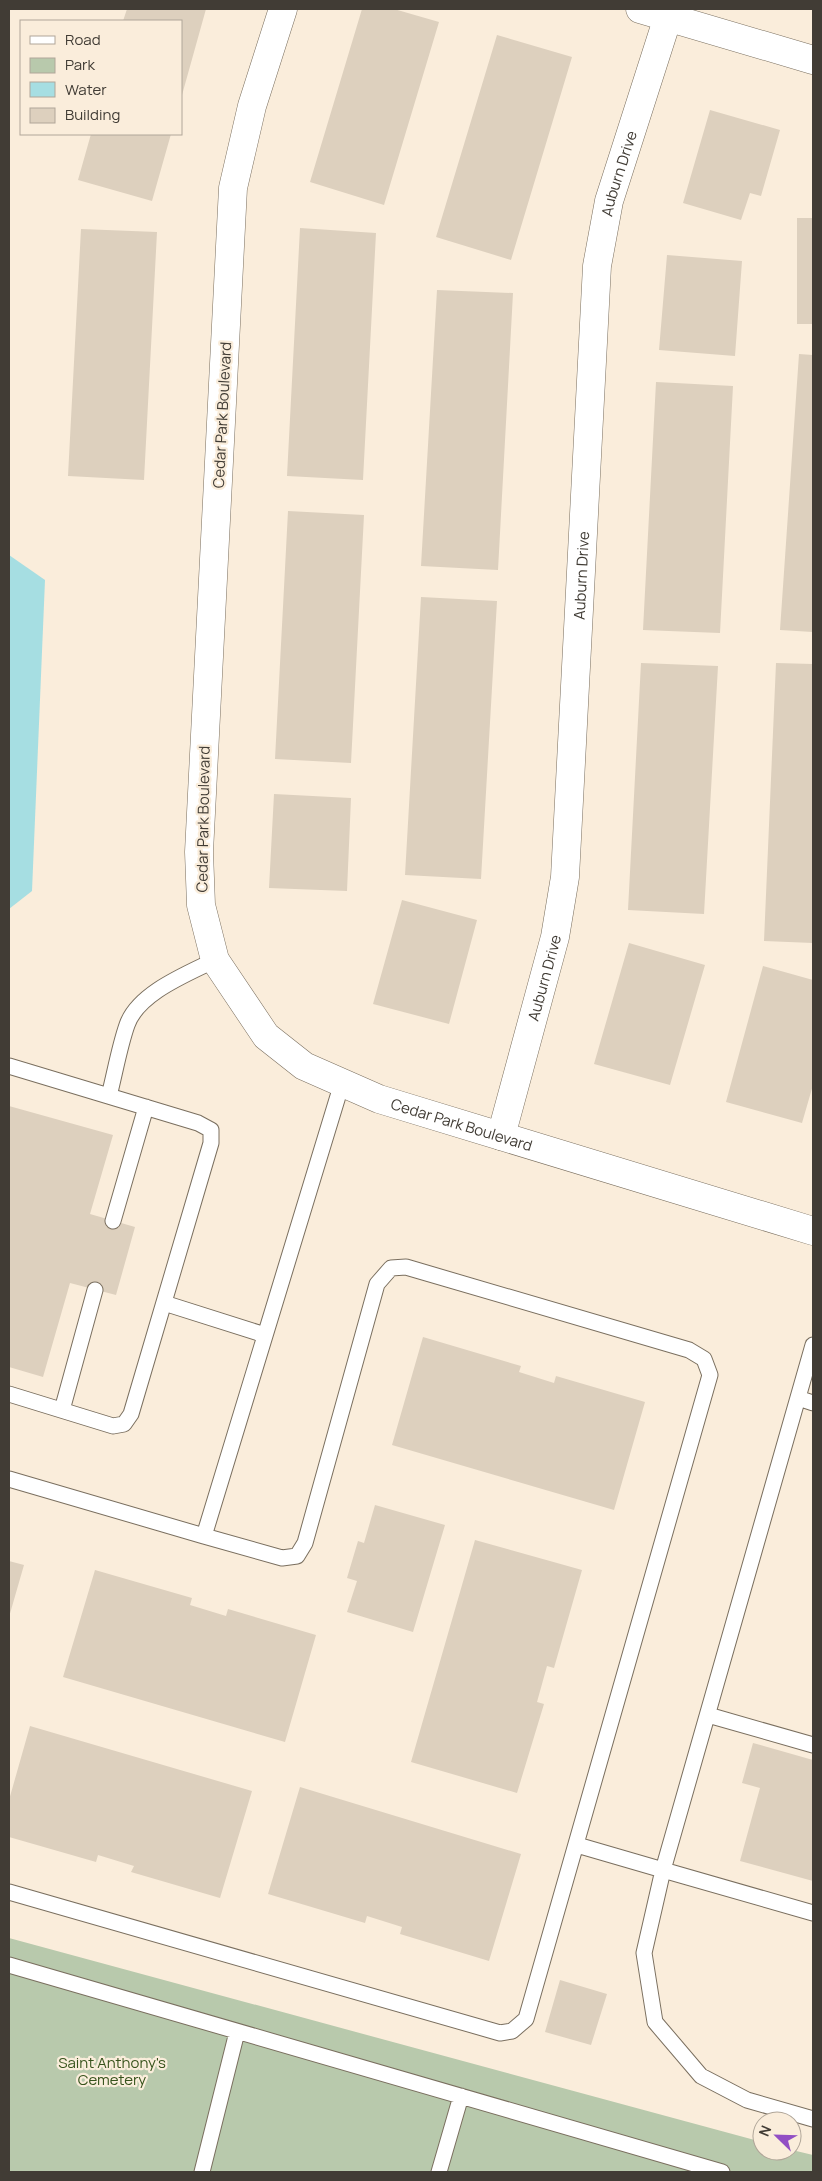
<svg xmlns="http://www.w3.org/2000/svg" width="822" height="2181" font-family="Manrope,sans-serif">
<rect width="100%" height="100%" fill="#faeddb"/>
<path fill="#b8c9ac" d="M9,1938L762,2142V2151L792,2150L813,2155V2172H9Z"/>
<path fill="#a6dee2" d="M9,555L45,580L32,891L9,909Z"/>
<path fill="#ddd0be" d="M127,9H206L182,95L181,21H123Z
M362,9H394L439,22L384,205L310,182Z
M497,35L572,57L511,260L436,237Z
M710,110L780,130L761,196L750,193L741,220L683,203Z
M91,134H171L152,201L78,180Z
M797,218H813V324H797Z
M300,228L376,233L363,480L287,476Z
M81,229L157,232L144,480L68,476Z
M667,255L742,261L735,356L659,350Z
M437,290L513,293L498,570L421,566Z
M799,354L813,355V632L780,630Z
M656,382L733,386L720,633L643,630Z
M288,511L364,515L351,763L275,759Z
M421,597L497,601L481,879L405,875Z
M641,663L718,666L704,914L628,910Z
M776,663L813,664V943L764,941Z
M274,794L351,798L347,891L269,888Z
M402,900L477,920L449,1024L373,1004Z
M629,943L705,965L670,1085L594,1064Z
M763,966L813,980V1085L802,1123L726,1102Z
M9,1106L113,1135L90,1214L135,1227L116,1295L70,1283L43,1377L9,1367Z
M423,1337L521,1366L519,1372L554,1383L556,1376L645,1402L614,1510L392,1445Z
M375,1505L445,1525L413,1632L347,1612L357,1581L347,1578L358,1541L364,1543Z
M475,1540L582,1570L554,1668L547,1666L537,1702L544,1704L517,1793L411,1762Z
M9,1561L24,1565L9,1617Z
M95,1570L192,1598L190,1605L226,1616L228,1609L316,1635L285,1742L63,1677Z
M30,1726L252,1791L220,1898L131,1872L134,1866L98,1855L96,1862L9,1837V1800Z
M753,1743L813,1760V1881L740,1861L760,1788L742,1783Z
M300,1787L521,1854L489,1961L400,1934L402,1927L367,1916L365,1923L268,1894Z
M560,1980L607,1994L591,2045L545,2032Z"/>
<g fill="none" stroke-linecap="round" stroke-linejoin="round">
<defs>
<path id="lane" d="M9,1066L198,1123L211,1130V1143L131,1414L124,1424L113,1426L9,1394
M109,1096C115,1073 119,1048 127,1025C138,993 187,974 215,960
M113,1221L146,1107
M164,1303L265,1335
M798,1398L813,1403
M62,1410L95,1290
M9,1479L204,1536L342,1083
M708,1715L813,1745
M577,1845L663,1870L813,1345
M9,1892L500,2033L512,2031L526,2019L710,1375L704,1359L689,1350L406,1267L391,1268L377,1284L305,1543L297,1556L282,1558L204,1536
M813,1913L663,1870L644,1953L655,2022L701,2076L747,2100L813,2119
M9,1965L722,2172
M202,2172L237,2032
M439,2172L461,2096"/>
<g id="street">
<path id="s1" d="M283,9L252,106L233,188L199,852L201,905L215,960L266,1036L304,1066L379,1099L813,1231"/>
<path d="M640,9L813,60"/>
<path id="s2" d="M501,1136L555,937L565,877L597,266L609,201L668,17"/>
</g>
</defs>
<use href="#lane" stroke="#7a6f5f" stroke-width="17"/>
<use href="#street" stroke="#7a6f5f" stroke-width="29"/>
<use href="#lane" stroke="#fff" stroke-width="15"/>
<use href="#street" stroke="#fff" stroke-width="28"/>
</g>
<g text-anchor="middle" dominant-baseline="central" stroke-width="4.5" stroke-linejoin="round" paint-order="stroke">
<g font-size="15" fill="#413c35" stroke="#faeddb">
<text stroke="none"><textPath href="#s2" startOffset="974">Auburn Drive</textPath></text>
<text transform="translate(222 415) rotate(-87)">Cedar Park Boulevard</text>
<text stroke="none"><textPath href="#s2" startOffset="569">Auburn Drive</textPath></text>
<text transform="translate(203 819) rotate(-89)">Cedar Park Boulevard</text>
<text stroke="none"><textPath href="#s2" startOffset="164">Auburn Drive</textPath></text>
<text stroke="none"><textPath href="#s1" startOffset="1269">Cedar Park Boulevard</textPath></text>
</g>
<g font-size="15" fill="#37531c" stroke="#faeddb">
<text x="112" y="2062">Saint Anthony's<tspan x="112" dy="17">Cemetery</tspan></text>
</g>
</g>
<rect width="822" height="2181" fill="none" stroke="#413c35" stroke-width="20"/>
<rect x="20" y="20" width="162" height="115" fill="#faeddb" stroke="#b0a699"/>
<rect x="30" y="36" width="25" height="8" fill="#ffffff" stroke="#b0a699"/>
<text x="65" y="45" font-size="15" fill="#413c35">Road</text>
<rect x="30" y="58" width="25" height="15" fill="#b8c9ac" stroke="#b0a699"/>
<text x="65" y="70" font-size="15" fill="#413c35">Park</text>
<rect x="30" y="82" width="25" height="15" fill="#a6dee2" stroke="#b0a699"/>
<text x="65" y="95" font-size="15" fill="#413c35">Water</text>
<rect x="30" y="108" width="25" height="15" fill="#ddd0be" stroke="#b0a699"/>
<text x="65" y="120" font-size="15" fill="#413c35">Building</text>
<g transform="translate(777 2136) rotate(293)"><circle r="24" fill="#faeddb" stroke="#b0a699"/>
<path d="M0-4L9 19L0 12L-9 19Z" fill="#924fc4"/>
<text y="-8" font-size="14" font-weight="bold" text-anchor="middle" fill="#413c35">N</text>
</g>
</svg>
